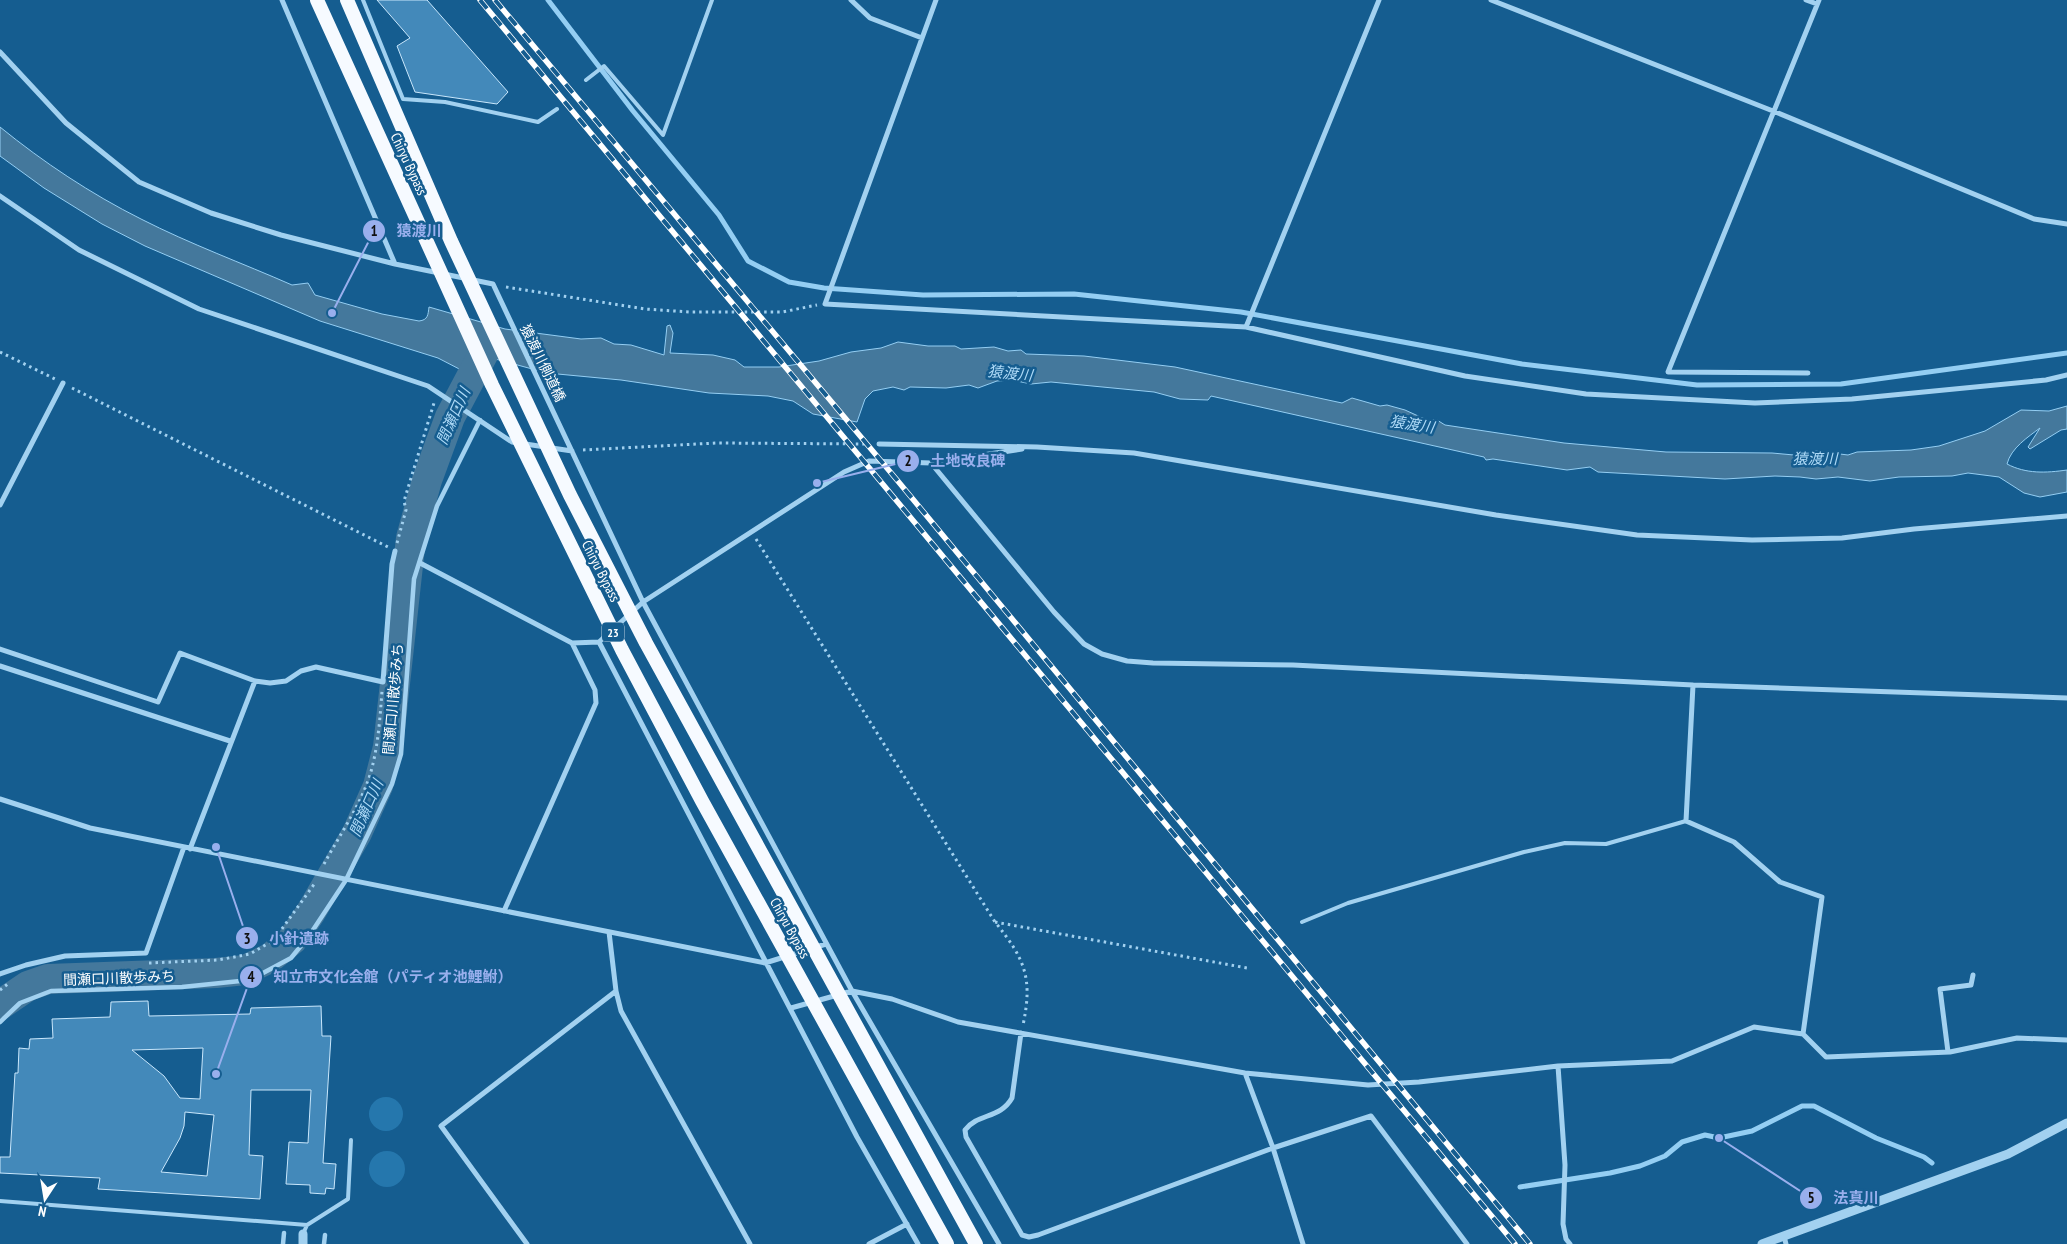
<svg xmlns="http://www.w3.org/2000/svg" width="2067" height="1244" font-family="'PT Sans Narrow','Noto Sans JP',sans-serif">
<rect width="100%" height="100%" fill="#155d90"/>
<path fill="#2577ad" d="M369 1114a17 17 0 1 1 34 0a17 17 0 1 1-34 0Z
M369 1169a18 18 0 1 1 36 0a18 18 0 1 1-36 0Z"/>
<path fill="#44789c" stroke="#94cef3" d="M0,127C43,162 91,194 141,219C190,244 242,263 292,285L308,283L315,295L382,314L419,321C428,320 428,315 429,307L505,329L581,339L601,338L614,344L631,345L664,355L667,326L670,325L673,333L670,353L713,355L735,360L744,367H779L819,361L851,352L881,348L898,342L928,346H955L961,349L994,347L1008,351L1021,350L1026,354L1084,356L1175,367L1342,403L1352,398L1380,406L1387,405L1405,410L1427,420H1437L1445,425L1564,443L1666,452L1772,453L1794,455L1816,451L1848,455L1857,452L1911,450L1939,446L1985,431L2021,410L2049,411L2067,406V429L2061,430L2030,449L2028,447L2040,428C2028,437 2011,448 2007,464C2026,474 2046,473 2067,470V492L2040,497L2024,493L1999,477L1968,473L1952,476L1899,477L1870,481L1838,477L1816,479L1800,477L1775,476L1725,479L1598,472L1590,467L1567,470L1493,459L1486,460L1484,457L1211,396L1208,400L1180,399L1154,392L1051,382L1031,384L1012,380L997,381L978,388L969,385L946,388L910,387L904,390L893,387L873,391L865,399L857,422L813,414L793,401L768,396L709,393L621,380L547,373L488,357L473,383L465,380L467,373L438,358L320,321L145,246L102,224L44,188L0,156Z"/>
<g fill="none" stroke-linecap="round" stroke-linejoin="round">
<path stroke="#94cef3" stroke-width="5" d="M548,0L633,111L719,215L748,261L789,282L824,288L923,295L1074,294L1241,312L1522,364L1697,385L1841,384L2067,353
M1520,1187L1610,1173L1640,1166L1665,1156L1682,1142L1705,1135L1719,1138L1752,1131L1802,1106H1814L1876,1138L1924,1157L1932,1163"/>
<path stroke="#44789c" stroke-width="30" d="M0,1005L28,986L48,979L216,973L245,970L270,958L292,940L311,912L357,833L378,786L388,747L411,538L427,480L450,417L488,345"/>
</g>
<path fill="#4389ba" stroke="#c9e7fc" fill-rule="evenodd" d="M377,0H427L508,92L497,104L415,92L397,46L410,38Z
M148,1001L149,1016L250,1014L251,1008L321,1006L322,1036H331L323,1163L336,1164L334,1189L326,1188L325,1194L310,1193V1185L286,1184L289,1142L308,1143L311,1090H251L249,1155L263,1156L260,1199L98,1189L100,1178L0,1173V1157H10L15,1073H18L19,1048L29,1049L30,1039L53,1038L52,1019L110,1017L111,1002ZM203,1048L200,1099L180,1098L164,1076L132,1050ZM185,1112L214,1115L207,1176L161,1172L180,1138L184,1126Z"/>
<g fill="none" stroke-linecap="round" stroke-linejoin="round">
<path stroke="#a2d1f0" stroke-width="3" stroke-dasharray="2.5 4" stroke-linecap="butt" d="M506,287L645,309L689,312H782L817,305
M0,352L55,379
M72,388L388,547
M583,450L716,443L869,444
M756,539L995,922C1025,959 1033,978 1023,1025
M397,543L406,510L404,501L434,403
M324,864C339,836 360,806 370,775C378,748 380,719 382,691
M995,922L1247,968
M149,963L218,960L250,954L274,940L315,883
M0,990L9,983"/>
<path stroke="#a2d1f0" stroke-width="4" d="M363,0L403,99L445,102L538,122L557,109
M586,80L604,66L663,135L712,0
M1302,922L1348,903L1524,852L1565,843L1606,844L1686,821
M0,1201L307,1225
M303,1234L307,1225L348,1199L351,1140"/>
<path stroke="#a2d1f0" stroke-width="4.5" d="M0,1022L20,1003L51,991L182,987L250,980L291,958L309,936L346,880L392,784L401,754L414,579L437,506L480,420
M283,1244L284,1233
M324,1244L325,1235"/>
<path stroke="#a2d1f0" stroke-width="5" d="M282,0L395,264
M851,0L870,18L922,38
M936,0L825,304L1246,327L1465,376L1586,394L1755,403L1852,399L2046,380L2067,375
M1491,0L1773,111L2034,219L2067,224
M1806,0L1817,4
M0,52L66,123L139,182L211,213L281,235L395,264L493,284L643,602L852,991L999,1244
M0,196L79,250L199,309L428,386L512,442L572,451
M1246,327L1379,0
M1808,373L1668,372L1819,0
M879,444L1037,447L1134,453L1496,515L1637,535L1752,540L1842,538L1914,529L2067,516
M931,463L1022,449
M0,505L63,383
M420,563L572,643L599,642L643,602L844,472L869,461L931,463L1054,612L1084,644L1102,654L1127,661L1153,663L1293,665L1693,685L2067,698
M599,642L857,1137L918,1244
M0,649L158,702L180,653L255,681L270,683L286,681L301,671L316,667L383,682L392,564L395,551
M0,666L230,741
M1693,685L1686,821L1734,842L1780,882L1822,897L1803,1034
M0,799L90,828L765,963L826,944
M190,849L255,681
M504,911L596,703L595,690L572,643
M0,974L26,965L65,956L146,953L184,847
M616,991L621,1011L750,1244
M791,1008L852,991L892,999L958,1022L1245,1073L1368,1085L1419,1082L1558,1066L1672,1061L1754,1027L1803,1034L1826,1057L1950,1052L2017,1038L2067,1040
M1021,1033L1012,1098C1000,1119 978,1113 965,1130L966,1137L1022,1235L1029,1237L1038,1235L1273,1148L1371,1116L1467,1244
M1948,1052L1940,989L1971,985L1973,975
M1558,1066L1565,1165L1563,1224L1566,1239L1570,1244
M1245,1073L1273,1148L1303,1244
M1784,1236L1786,1244
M527,1244L441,1126L616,991L609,932
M869,1244L907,1224"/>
<path stroke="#a2d1f0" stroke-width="9" d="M303,1244V1234
M1762,1244L2008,1154L2067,1123"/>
<defs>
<path id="rail" d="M480,0L1515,1244
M495,0L897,480L1530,1244"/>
</defs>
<use href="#rail" stroke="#fff" stroke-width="5.5"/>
<use href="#rail" stroke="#155d90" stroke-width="4" stroke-dasharray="11" stroke-linecap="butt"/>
<path stroke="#f6faff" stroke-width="14" d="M317,0L492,385L622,650L702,801L947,1244
M347,0L451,241L570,495L646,643L976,1244"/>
</g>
<g text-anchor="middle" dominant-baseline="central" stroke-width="5" stroke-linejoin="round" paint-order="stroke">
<rect fill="#155d90" stroke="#b9cede" stroke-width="1" x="602" y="622.5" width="22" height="19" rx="4"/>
<g font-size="12" font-weight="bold" fill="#fff">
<text x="613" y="632">23</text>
</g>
<g font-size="14" fill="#fff" stroke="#155d90">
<text transform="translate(409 164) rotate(65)">Chiryu Bypass</text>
<text transform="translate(543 363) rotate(64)">猿渡川側道橋</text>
<text transform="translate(601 571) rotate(63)">Chiryu Bypass</text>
<text transform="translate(393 699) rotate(-85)">間瀬口川散歩みち</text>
<text transform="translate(790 928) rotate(61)">Chiryu Bypass</text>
<text transform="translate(119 978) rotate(-2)">間瀬口川散歩みち</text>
</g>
<g font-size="15" font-style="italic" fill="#aedaf7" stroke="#155d90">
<text transform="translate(1010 373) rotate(6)">猿渡川</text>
<text transform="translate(453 416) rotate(-66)">間瀬口川</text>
<text transform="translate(1412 424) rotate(9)">猿渡川</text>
<text x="1815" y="458">猿渡川</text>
<text transform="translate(366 808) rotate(-66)">間瀬口川</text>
</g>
</g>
<path fill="none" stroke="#99afed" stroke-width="2" d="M332 313L374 231M817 483L908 461M216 847L247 938M216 1074L251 977M1719 1138L1811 1198"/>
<g fill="#99afed" stroke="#155d90" stroke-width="2">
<circle cx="332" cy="313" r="5"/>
<circle cx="817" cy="483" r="5"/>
<circle cx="216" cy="847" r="5"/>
<circle cx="216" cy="1074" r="5"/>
<circle cx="1719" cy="1138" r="5"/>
<circle cx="374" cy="231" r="12"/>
<circle cx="908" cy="461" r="12"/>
<circle cx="247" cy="938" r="12"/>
<circle cx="251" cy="977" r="12"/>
<circle cx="1811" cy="1198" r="12"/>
</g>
<g font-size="15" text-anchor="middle" font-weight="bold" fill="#111">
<text x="374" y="236">1</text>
<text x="908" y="466">2</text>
<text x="247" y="944">3</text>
<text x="251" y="982">4</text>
<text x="1811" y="1203">5</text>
</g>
<g font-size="15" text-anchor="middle" font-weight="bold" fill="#99afed" stroke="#155d90" stroke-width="5" stroke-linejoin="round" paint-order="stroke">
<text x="419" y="236">猿渡川</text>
<text x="968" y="466">土地改良碑</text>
<text x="299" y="944">小針遺跡</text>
<text x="393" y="982">知立市文化会館（パティオ池鯉鮒）</text>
<text x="1856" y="1203">法真川</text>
</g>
<g transform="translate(45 1199) rotate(192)" stroke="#155d90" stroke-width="4" paint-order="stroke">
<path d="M0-4L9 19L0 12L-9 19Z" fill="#ffffff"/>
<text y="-8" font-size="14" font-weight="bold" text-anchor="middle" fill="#ffffff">N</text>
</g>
</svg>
